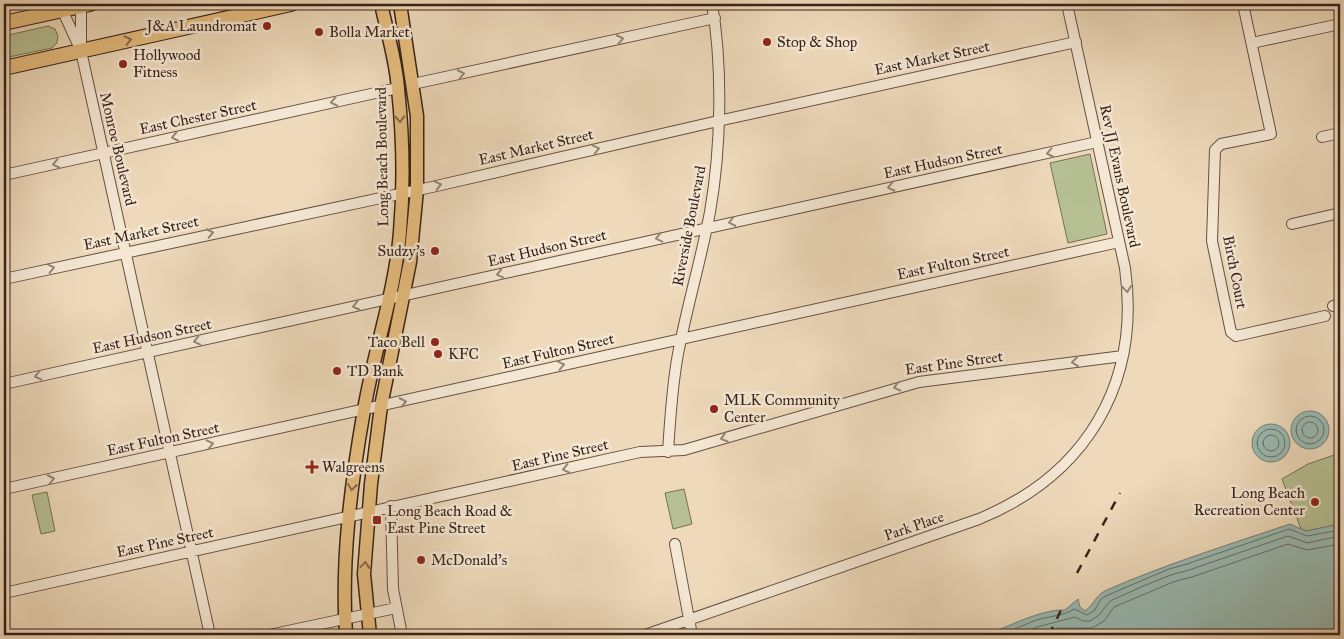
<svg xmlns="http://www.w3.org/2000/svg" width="1344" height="639" font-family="'IM FELL Great Primer',serif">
<rect width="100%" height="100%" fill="#eedabb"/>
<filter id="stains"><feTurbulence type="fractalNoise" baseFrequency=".004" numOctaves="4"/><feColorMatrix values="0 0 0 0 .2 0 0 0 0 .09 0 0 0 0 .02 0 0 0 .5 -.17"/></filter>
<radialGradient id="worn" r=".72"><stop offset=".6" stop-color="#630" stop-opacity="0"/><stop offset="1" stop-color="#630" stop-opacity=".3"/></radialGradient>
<path fill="#b6c092" stroke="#777156" d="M48,26L55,29L58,36L57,43L52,48L4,58V36Z
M1090,154L1107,234L1068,243L1050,163Z
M1340,453V524L1306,531L1301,529L1282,479L1308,464Z
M684,489L692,524L673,529L665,493Z
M47,492L55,531L41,534L32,495Z"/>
<path fill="#99bab3" stroke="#727d76" d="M1291 430a19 19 0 1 1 38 0a19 19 0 1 1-38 0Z
M1252 443a19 19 0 1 1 38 0a19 19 0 1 1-38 0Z
M1290,524L1306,531L1340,524V635H985C1008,627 1041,609 1065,610L1078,599L1080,607L1085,611C1094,605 1096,594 1107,590C1166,564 1228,545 1290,524Z"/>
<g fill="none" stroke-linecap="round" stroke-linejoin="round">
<path stroke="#686e67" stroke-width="1" d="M1296 430a14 14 0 1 1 28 0a14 14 0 1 1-28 0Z
M1302 430a8 8 0 1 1 16 0a8 8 0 1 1-16 0Z
M1257 443a14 14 0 1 1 28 0a14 14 0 1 1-28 0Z
M1263 443a8 8 0 1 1 16 0a8 8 0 1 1-16 0Z
M1000,635C1013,631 1024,624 1037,620C1049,616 1064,616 1074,609L1087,615L1094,611L1101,599L1108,595L1169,569L1187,564L1289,529L1307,536L1340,530
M1019,635L1037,627L1075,617L1083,621H1090L1099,615L1110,601L1141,587L1171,575L1189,570L1288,536L1307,543L1340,536
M1037,635L1058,628H1092L1104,621L1114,607L1145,594L1173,582L1192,577L1288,544L1307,550L1340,544"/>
<defs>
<path id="minor" d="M1243,4L1271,134L1221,144L1215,150L1212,241L1231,332L1236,336L1325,316
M60,5L81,51V4
M1252,43L1340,24
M81,51L210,635
M413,84L715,18
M1322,137L1340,133
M4,175L398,88
M1292,224L1340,213
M4,279L432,187L718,121L1076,42
M1333,306L1340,304
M4,384L1097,142
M668,452C670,419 672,386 678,354C687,306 701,260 710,212C721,149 723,68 712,4
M4,489L1119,242
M391,506L393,589L402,635
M675,544L692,635
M4,593L640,452L684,450L919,382L1123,356
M269,635L396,608
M645,635L979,519C1086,475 1141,384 1125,268L1067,4"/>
<path id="major" d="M346,635C341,560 351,484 364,410C374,350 395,293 400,232C404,185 403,136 398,89C396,60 387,32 381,4
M370,635L364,574L371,484L381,406L410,262L417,190V116L400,4"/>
<path id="highway" d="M4,23L90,4
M4,68L291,4"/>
</defs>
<use href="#minor" stroke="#665043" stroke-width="12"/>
<use href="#major" stroke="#38221b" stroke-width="15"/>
<use href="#highway" stroke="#38221b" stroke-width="16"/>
<use href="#minor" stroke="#f4e7d3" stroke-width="10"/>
<use href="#major" stroke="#e7bd7e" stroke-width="12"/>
<use href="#highway" stroke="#e7bd7e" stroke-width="14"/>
<path stroke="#38221b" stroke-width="2.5" stroke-dasharray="9 9" stroke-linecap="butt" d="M1077,573L1120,493
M1049,635L1062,608"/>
</g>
<defs><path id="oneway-chevron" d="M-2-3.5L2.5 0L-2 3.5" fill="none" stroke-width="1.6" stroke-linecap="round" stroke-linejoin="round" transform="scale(1.25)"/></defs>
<g stroke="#968477">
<use href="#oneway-chevron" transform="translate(620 39) rotate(-12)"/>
<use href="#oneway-chevron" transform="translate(461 74) rotate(-12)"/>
<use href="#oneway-chevron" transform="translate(334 102) rotate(168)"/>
<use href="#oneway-chevron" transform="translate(175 137) rotate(168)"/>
<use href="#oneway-chevron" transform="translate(596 149) rotate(-13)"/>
<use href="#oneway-chevron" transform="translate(1050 153) rotate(168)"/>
<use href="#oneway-chevron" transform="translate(56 164) rotate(167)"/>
<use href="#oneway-chevron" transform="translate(438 185) rotate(-13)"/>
<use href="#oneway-chevron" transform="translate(891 187) rotate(168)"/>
<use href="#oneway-chevron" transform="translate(732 222) rotate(168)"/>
<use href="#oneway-chevron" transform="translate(210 233) rotate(-12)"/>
<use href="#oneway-chevron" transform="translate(659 238) rotate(167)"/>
<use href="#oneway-chevron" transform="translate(51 268) rotate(-13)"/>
<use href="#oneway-chevron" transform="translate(500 274) rotate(167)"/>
<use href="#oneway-chevron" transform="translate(1127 289) rotate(83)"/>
<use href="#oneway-chevron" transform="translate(356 306) rotate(168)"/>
<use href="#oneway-chevron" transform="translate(197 341) rotate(167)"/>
<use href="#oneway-chevron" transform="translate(1075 362) rotate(173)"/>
<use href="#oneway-chevron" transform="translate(561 365) rotate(-13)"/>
<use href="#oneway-chevron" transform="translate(38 376) rotate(167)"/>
<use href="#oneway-chevron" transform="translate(897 387) rotate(167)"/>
<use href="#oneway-chevron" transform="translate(403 402) rotate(-12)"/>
<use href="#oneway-chevron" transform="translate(724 438) rotate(163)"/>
<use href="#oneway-chevron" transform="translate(210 444) rotate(-13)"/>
<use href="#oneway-chevron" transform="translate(566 469) rotate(167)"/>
<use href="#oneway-chevron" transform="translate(51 479) rotate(-12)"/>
</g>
<g stroke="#876848">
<use href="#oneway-chevron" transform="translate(128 40) rotate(-13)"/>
<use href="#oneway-chevron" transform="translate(400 119) rotate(87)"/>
<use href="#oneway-chevron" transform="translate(352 487) rotate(97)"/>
<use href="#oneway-chevron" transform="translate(365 565) rotate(-85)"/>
</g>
<g fill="#8f2418" stroke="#f4e7d3" stroke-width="2">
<circle cx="267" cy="26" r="5"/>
<circle cx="319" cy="32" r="5"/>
<circle cx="767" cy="42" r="5"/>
<circle cx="123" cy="64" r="5"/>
<circle cx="435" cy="251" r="5"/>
<circle cx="435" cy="342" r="5"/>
<circle cx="438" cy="354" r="5"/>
<circle cx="337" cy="371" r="5"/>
<circle cx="714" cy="409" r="5"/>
<path d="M309.5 459.5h5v5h5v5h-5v5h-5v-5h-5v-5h5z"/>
<circle cx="1315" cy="502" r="5"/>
<rect x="372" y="515" width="10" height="10" rx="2.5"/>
<circle cx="421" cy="560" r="5"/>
</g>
<g text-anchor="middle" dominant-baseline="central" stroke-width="5" stroke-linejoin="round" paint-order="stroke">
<g font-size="15" fill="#38221b" stroke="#f4e7d3" text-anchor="start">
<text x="257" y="26" text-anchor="end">J&amp;A Laundromat</text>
<text x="329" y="32">Bolla Market</text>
<text x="777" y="42">Stop &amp; Shop</text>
<text x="133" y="55">Hollywood<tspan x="133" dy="17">Fitness</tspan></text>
<text x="425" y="251" text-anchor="end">Sudzy's</text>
<text x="425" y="342" text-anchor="end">Taco Bell</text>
<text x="448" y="354">KFC</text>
<text x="347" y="371">TD Bank</text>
<text x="724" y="400">MLK Community<tspan x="724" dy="17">Center</tspan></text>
<text x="322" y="467">Walgreens</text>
<text x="1305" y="493" text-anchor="end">Long Beach<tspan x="1305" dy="17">Recreation Center</tspan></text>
<text x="387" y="511">Long Beach Road &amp;<tspan x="387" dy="17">East Pine Street</tspan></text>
<text x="431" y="560">McDonald's</text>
</g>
<g font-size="15" fill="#38221b" stroke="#f4e7d3">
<text transform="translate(932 58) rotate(-12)">East Market Street</text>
<text transform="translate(198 117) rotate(-12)">East Chester Street</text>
<text transform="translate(536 147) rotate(-13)">East Market Street</text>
<text transform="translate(118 149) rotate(77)">Monroe Boulevard</text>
<text transform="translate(382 157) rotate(-91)">Long Beach Boulevard</text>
<text transform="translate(943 161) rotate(-12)">East Hudson Street</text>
<text transform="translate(1120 176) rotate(78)">Rev JJ Evans Boulevard</text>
<text transform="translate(689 226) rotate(-79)">Riverside Boulevard</text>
<text transform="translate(141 233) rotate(-12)">East Market Street</text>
<text transform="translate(547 248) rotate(-13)">East Hudson Street</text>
<text transform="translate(953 263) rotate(-12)">East Fulton Street</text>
<text transform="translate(1235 272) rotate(79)">Birch Court</text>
<text transform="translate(152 336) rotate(-12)">East Hudson Street</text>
<text transform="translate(558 351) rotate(-13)">East Fulton Street</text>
<text transform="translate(954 363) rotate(-8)">East Pine Street</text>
<text transform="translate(163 439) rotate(-12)">East Fulton Street</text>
<text transform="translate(560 455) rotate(-13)">East Pine Street</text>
<text transform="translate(914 526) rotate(-19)">Park Place</text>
<text transform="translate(165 542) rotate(-12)">East Pine Street</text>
</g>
</g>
<rect width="1344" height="639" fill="none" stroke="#eedabb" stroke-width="20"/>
<rect x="5" y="5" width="1334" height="629" fill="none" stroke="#38221b" stroke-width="2.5"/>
<rect x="10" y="10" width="1324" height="619" fill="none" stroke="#38221b"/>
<rect width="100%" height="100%" filter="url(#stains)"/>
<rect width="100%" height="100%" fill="url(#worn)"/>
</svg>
